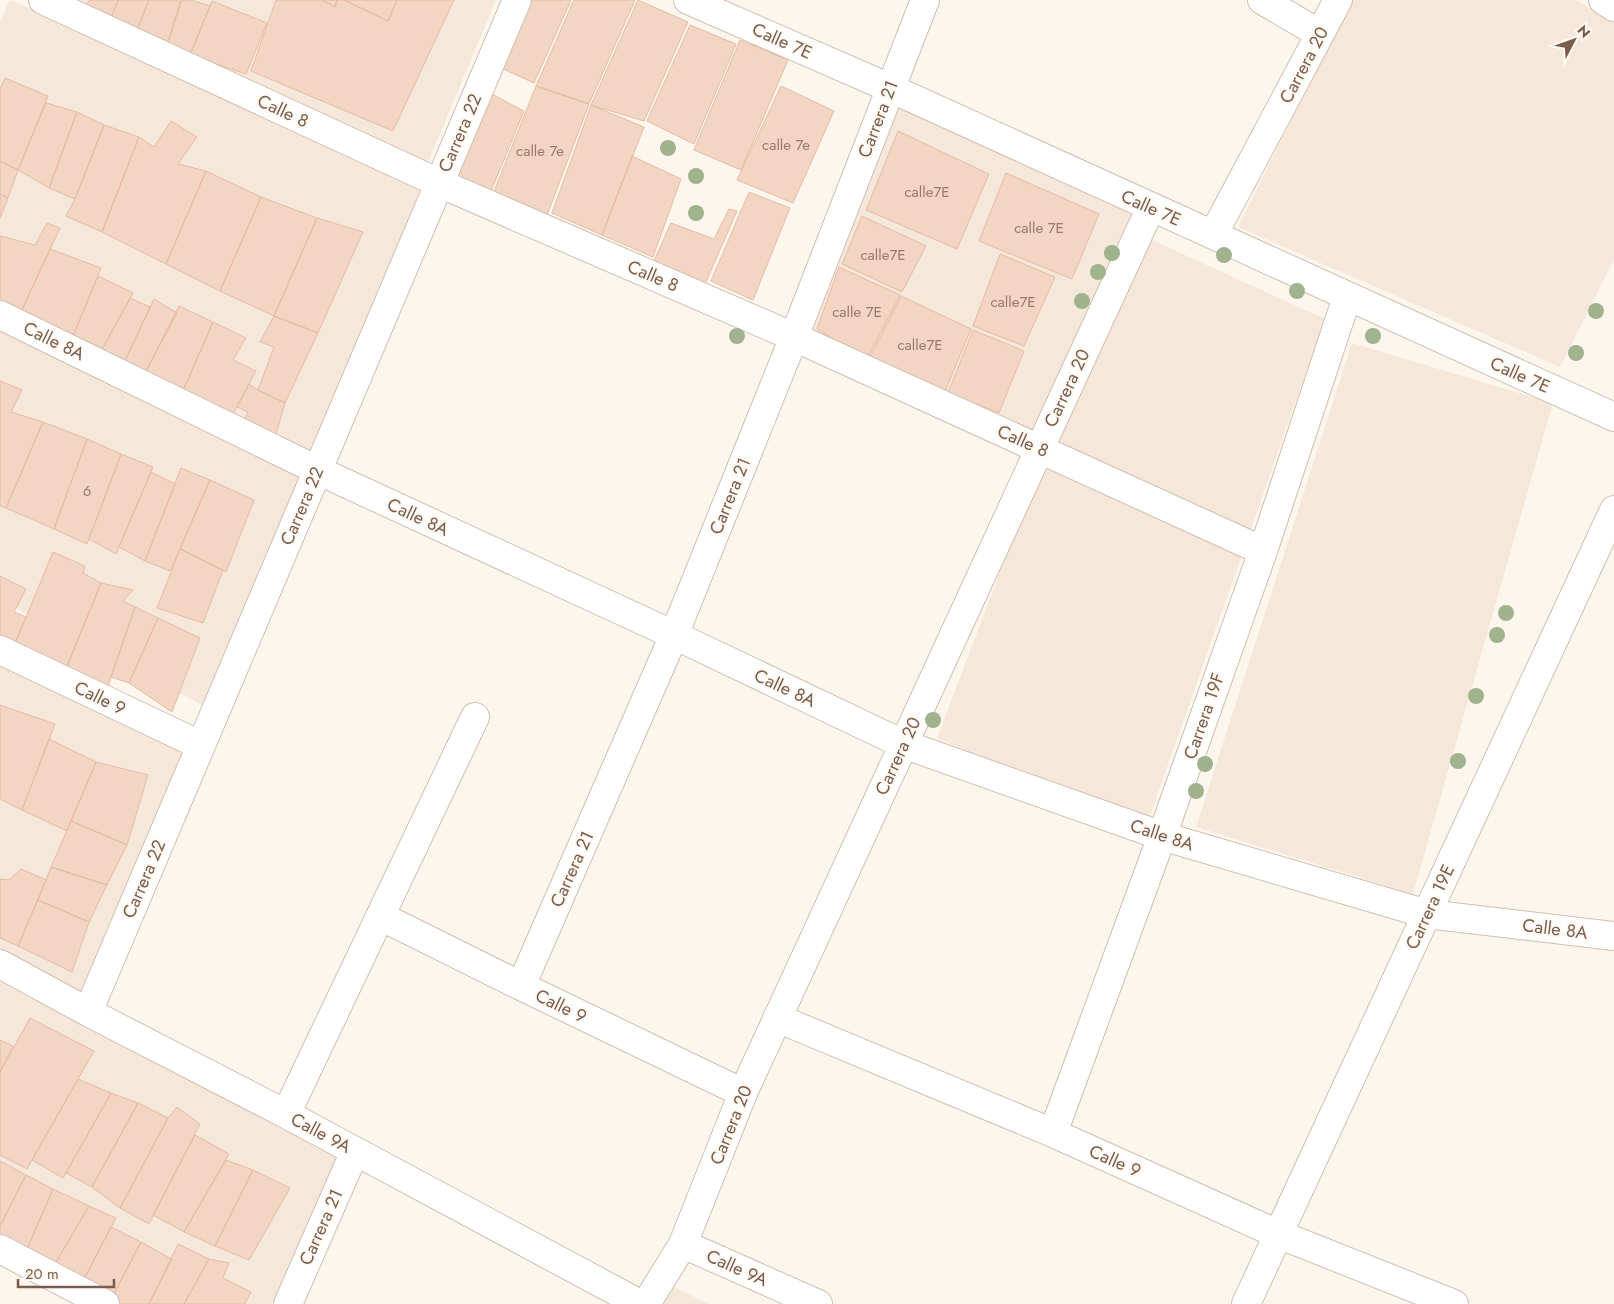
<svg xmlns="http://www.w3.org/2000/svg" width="1614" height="1304" font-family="Jost,sans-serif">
<rect width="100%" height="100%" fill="#fdf6ec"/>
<path fill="#f5e8da" d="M10,0L425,183L310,452L0,304V22Z
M67,0H496L428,162Z
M1351,0H1575L1614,21V259L1560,367L1238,227Z
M890,88L1151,207L1139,234L1325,319L1146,827L937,738L1083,354L1039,448L794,337Z
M0,328L304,475L204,706L0,600Z
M1352,343L1553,403L1413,894L1196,827Z
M0,664L184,748L83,996L0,949Z
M0,977L340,1157L272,1304H130L0,1235Z
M670,1285L709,1304H661Z"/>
<path fill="#f3d5c3" stroke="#e6bba3" d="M89,0H118L108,26L81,18Z
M118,0H149L135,35L108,26Z
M149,0H175L181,2L167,45L135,35Z
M181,0H191L210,6L190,55L167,45Z
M276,0H322L335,7L337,0H344L388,21L397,0H454L393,131L251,71Z
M322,0H337L335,7Z
M344,0H397L388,21Z
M525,0H571L534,83L501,68Z
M574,0H635L589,104L536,86Z
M638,0L688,22L644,121L591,105Z
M212,1L267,23L246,74L190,55Z
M690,25L736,44L694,144L647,121Z
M740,40L788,60L741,170L694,150Z
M5,78L48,96L18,170L0,161V89Z
M536,86L589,104L544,223L491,199Z
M781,86L834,111L793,203L737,180Z
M484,90L524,111L487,201L446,180Z
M46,103L77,112L49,188L18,170Z
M591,105L644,127L602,235L552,213Z
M77,112L104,125L75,199L49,188Z
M171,121L197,137L178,164L206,171L166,264L102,232L139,137L154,147Z
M104,125L139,137L102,232L66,216L75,199Z
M898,131L989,174L957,249L866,210Z
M632,156L681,179L653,257L602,235Z
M0,161L18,170L8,198L0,194Z
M206,171L261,197L220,291L166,264Z
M1006,173L1099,214L1072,279L979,241Z
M749,192L790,208L753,300L711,281Z
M0,194L8,198L0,218Z
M261,197L317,218L274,316L220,291Z
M729,209L737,211L705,284L653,263L671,223L714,239Z
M862,216L926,246L902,292L842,264Z
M317,218L363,232L318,333L274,316Z
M47,223L60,228L20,314L0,304V236L35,245Z
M50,249L101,268L71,341L20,314Z
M1000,254L1055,277L1024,346L973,326Z
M839,267L900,295L867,359L817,329Z
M98,276L133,293L99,355L71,341Z
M901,296L971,329L944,394L868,361Z
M130,298L150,307L124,363L99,355Z
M154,299L177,313L145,373L124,363Z
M179,306L213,322L183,391L145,373Z
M274,316L318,333L285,403L258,390L274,347L260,342Z
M213,322L246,338L233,360L256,371L228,423L183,391Z
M973,330L1024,351L999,413L948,393Z
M0,381L22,390L11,412L43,422L6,508L0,506Z
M249,384L258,390L285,403L272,448L237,434L248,412L237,407Z
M43,422L87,439L54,529L6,508Z
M87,439L121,454L87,544L54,529Z
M121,454L153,467L116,554L89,539Z
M181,468L210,480L170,571L145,561Z
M151,472L175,484L145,561L119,547Z
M210,480L254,500L226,572L180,549Z
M180,549L223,570L203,623L157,608Z
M53,552L85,566L83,573L101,583L64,674L12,651Z
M0,576L26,589L14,612L26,617L8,659L0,655Z
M101,583L133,590L123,601L135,607L106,692L64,674Z
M135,607L158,618L129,683L111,677Z
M158,618L200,638L172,712L129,683Z
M0,705L55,724L22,810L0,799Z
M49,739L96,762L67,831L22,810Z
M96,762L148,775L127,845L71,821Z
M71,821L127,845L107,885L51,867Z
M51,867L107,885L89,922L38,900Z
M21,869L46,880L18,946L0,938V879L9,880Z
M38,900L89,922L72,972L18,946Z
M30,1018L94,1051L27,1169L0,1155V1072Z
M0,1040L13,1046L0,1072Z
M78,1079L111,1093L63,1178L32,1160Z
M111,1093L138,1103L92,1187L66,1173Z
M138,1103L168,1118L120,1208L92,1187Z
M177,1107L200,1124L149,1224L120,1208L168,1118Z
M195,1135L229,1154L184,1232L153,1215Z
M226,1160L253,1170L215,1246L184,1232Z
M0,1161L26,1175L0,1226Z
M253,1170L290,1188L249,1260L215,1246Z
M26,1175L53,1189L27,1249L0,1235V1226Z
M53,1189L89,1206L55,1264L27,1249Z
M89,1206L116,1218L84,1279L55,1264Z
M111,1227L141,1242L113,1295L84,1279Z
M141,1242L172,1259L149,1304H110L108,1303L115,1292Z
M178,1244L209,1259L184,1304H149Z
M209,1259L229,1263L223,1278L251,1292L245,1304H184Z"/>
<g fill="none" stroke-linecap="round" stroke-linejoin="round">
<defs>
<path id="street" d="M43,0L439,183L794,337L1263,551
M688,0L890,88L1614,417
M1262,0L1320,34
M1603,0L1614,7
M1213,235L1338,0
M0,315L317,470L674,635L903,744L1162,836L1427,914L1614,936
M0,650L200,745
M380,916L521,986L743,1093
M0,964L88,1012L286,1114L640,1304
M521,986L674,635L794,337L925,0
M88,1012L517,0
M777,1018L1053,1133L1278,1234L1454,1304
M286,1114L475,717
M1053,1133L1162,836L1263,551L1347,297
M683,1244L818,1304
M0,1249L105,1304
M288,1304L355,1151
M646,1304L683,1244L743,1093L1151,207
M1246,1304L1614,510"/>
</defs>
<use href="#street" stroke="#d1beb0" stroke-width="30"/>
<use href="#street" stroke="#fff" stroke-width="28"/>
</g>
<g fill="#a0b28e">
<circle cx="668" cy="148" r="8"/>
<circle cx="696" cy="176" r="8"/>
<circle cx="696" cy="213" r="8"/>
<circle cx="1112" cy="253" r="8"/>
<circle cx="1224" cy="255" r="8"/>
<circle cx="1098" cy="272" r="8"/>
<circle cx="1297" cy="291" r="8"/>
<circle cx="1082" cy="301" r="8"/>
<circle cx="1596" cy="311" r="8"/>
<circle cx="737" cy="336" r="8"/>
<circle cx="1373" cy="336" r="8"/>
<circle cx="1576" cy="353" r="8"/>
<circle cx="1506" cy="613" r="8"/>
<circle cx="1497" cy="635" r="8"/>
<circle cx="1476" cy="696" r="8"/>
<circle cx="933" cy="720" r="8"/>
<circle cx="1458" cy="761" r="8"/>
<circle cx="1205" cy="764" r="8"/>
<circle cx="1196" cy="791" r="8"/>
</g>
<g text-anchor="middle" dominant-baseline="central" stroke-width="4.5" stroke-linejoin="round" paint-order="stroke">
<g font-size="15" fill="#987a6a">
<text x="786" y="145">calle 7e</text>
<text x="540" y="151">calle 7e</text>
<text x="927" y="192">calle7E</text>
<text x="1039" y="228">calle 7E</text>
<text x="883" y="255">calle7E</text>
<text x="1013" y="302">calle7E</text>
<text x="857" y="312">calle 7E</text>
<text x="920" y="345">calle7E</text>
<text x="87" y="491">6</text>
</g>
<g font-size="18" fill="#7a5c4d" stroke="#fffaf3">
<text transform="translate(782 41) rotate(24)">Calle 7E</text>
<text transform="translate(1304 65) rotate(-62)">Carrera 20</text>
<text transform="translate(283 111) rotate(25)">Calle 8</text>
<text transform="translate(878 119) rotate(-69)">Carrera 21</text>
<text transform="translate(460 133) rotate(-67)">Carrera 22</text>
<text transform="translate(1151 208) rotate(24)">Calle 7E</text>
<text transform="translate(653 276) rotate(23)">Calle 8</text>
<text transform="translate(54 341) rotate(26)">Calle 8A</text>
<text transform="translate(1520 375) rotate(24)">Calle 7E</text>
<text transform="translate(1067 388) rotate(-65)">Carrera 20</text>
<text transform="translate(1023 441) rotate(24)">Calle 8</text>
<text transform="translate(730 496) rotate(-68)">Carrera 21</text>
<text transform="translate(302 506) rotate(-67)">Carrera 22</text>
<text transform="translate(418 517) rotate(25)">Calle 8A</text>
<text transform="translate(785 688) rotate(25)">Calle 8A</text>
<text transform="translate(100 698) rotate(26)">Calle 9</text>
<text transform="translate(1204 716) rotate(-71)">Carrera 19F</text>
<text transform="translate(898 756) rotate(-65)">Carrera 20</text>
<text transform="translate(1162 835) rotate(18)">Calle 8A</text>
<text transform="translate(572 869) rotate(-66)">Carrera 21</text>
<text transform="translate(144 879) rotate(-67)">Carrera 22</text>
<text transform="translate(1430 907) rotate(-65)">Carrera 19E</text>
<text transform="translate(1555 929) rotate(7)">Calle 8A</text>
<text transform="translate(561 1006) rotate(26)">Calle 9</text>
<text transform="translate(731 1125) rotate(-68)">Carrera 20</text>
<text transform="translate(321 1133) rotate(28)">Calle 9A</text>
<text transform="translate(1115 1161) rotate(24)">Calle 9</text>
<text transform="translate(321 1227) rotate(-66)">Carrera 21</text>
<text transform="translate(737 1268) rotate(24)">Calle 9A</text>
</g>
</g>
<g transform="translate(1574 40) rotate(49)" stroke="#fffaf3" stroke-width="4" paint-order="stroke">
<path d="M0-4L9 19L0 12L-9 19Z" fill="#7a5c4d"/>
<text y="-8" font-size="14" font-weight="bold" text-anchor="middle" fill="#7a5c4d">N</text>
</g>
<path d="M18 1279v8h96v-8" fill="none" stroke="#7a5c4d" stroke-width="2.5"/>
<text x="25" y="1279" font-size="15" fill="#7a5c4d" stroke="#fffaf3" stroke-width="4" paint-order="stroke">20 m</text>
</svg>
